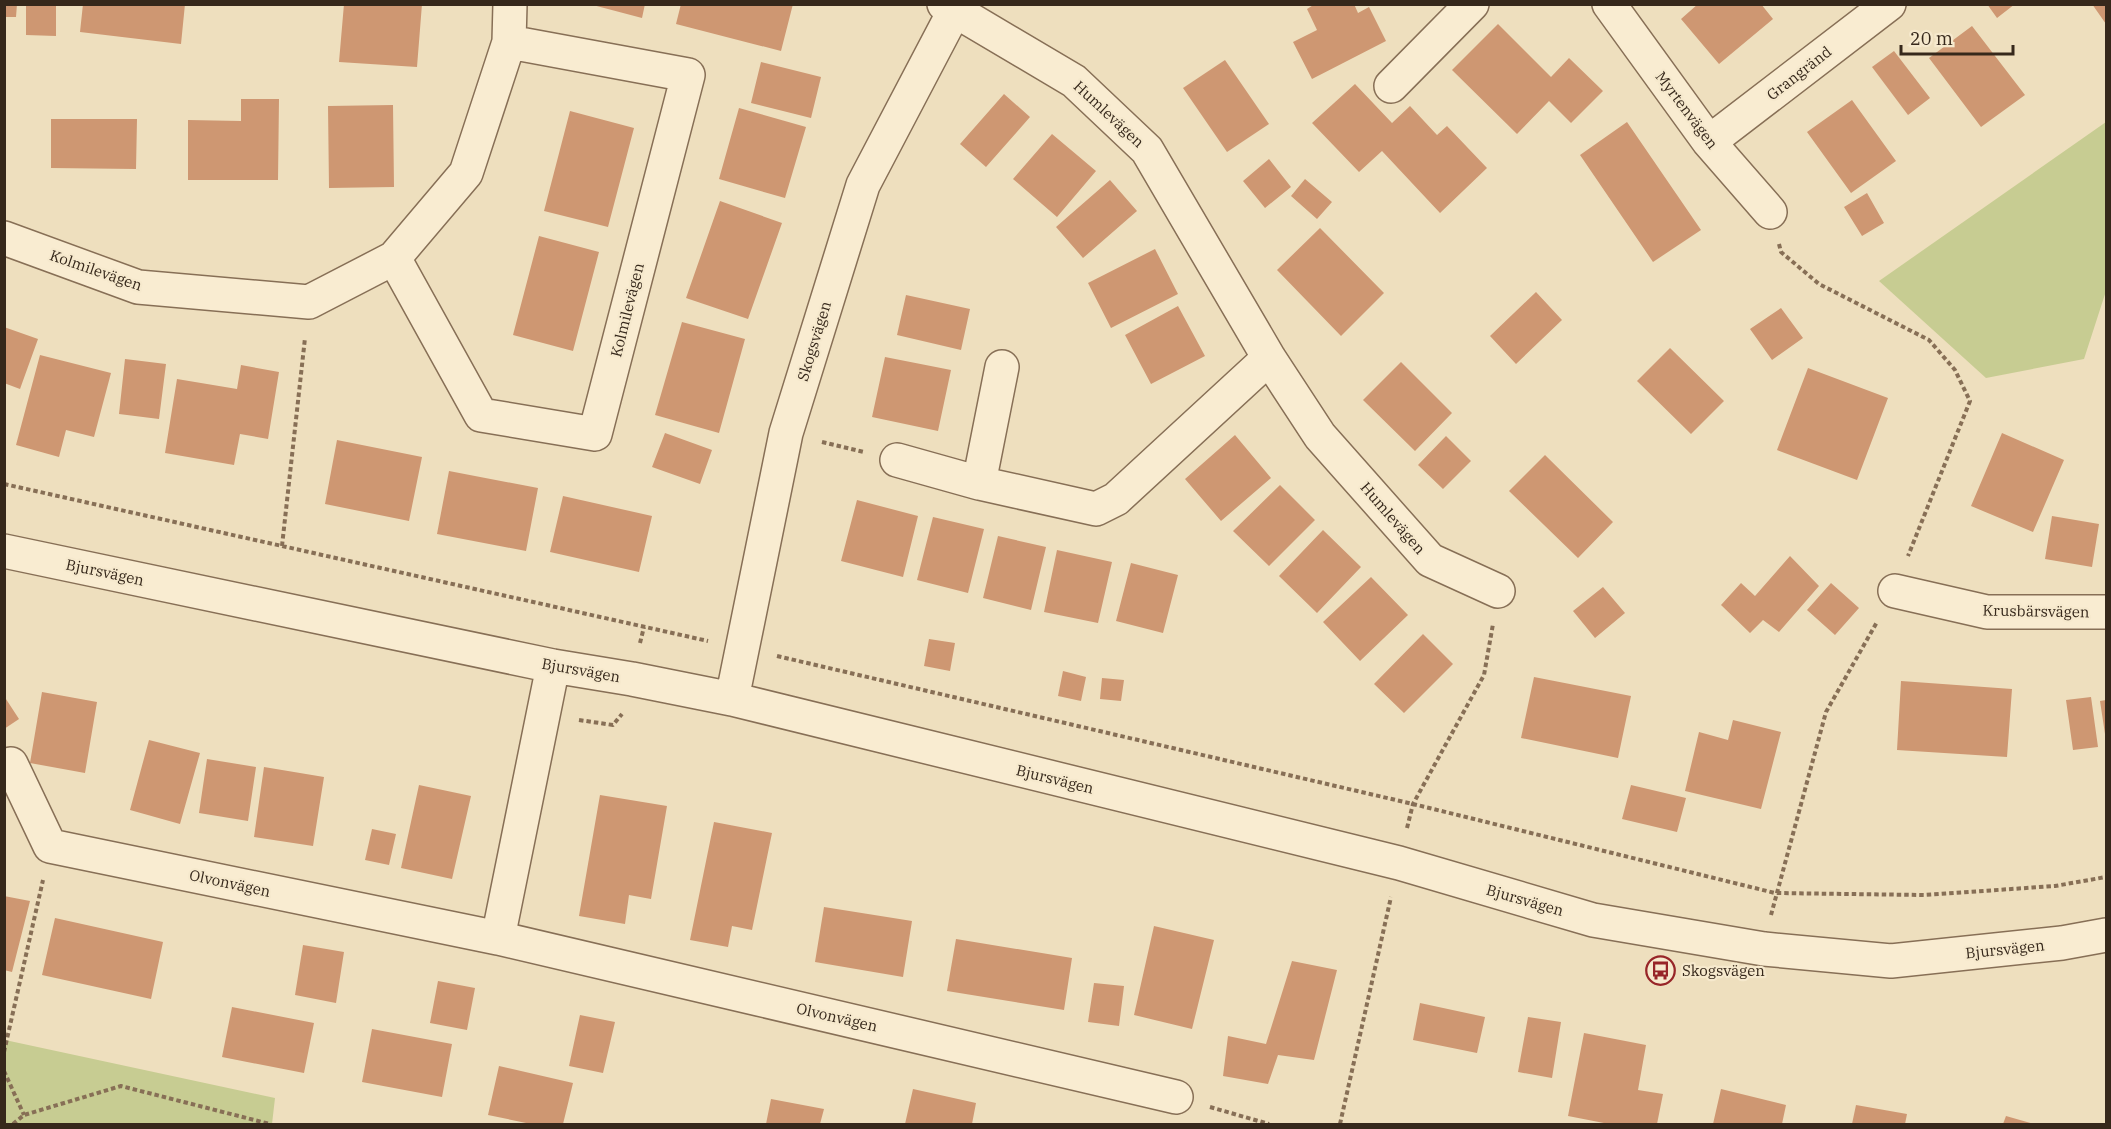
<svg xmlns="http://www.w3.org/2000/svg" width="2111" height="1129" font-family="'IBM Plex Serif',serif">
<rect width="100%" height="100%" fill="#eedfbe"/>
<path fill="#c7cc92" d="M2106,122V291L2084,359L1986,378L1879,281Z
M5,1040L275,1098L272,1124H5Z"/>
<path fill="#ce9772" d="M4,4H17L16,17H4Z
M26,4H56V36L26,35Z
M83,4H185L181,44L80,32Z
M344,4H422L417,67L339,62Z
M589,4H645L642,18Z
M681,4H793L781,51L676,24Z
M1315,4H1354L1358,13L1369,7L1386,41L1312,79L1293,42L1317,30L1307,9Z
M1698,4H1761L1773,19L1719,64L1681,19Z
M1987,4H2015L1997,18Z
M2092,4H2106V24Z
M1498,24L1551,77L1569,58L1603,91L1571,123L1549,101L1517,134L1452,70Z
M1972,26L2025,95L1981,127L1929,58Z
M1894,51L1930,98L1908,115L1872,67Z
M1225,60L1269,124L1227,152L1183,88Z
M761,62L821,77L811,118L751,103Z
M1355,84L1392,123L1410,106L1437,135L1447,126L1487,168L1440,213L1382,151L1359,172L1312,123Z
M1004,94L1030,117L986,167L960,144Z
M241,99H279L278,180H188V120L241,121Z
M1852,100L1896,161L1851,193L1807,132Z
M393,105L394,187L329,188L328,106Z
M739,108L806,127L785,198L719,179Z
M570,111L634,128L608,227L544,211Z
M51,119H137L136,169L51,168Z
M1627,122L1701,230L1653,262L1580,155Z
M1052,134L1096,171L1057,217L1013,179Z
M1269,159L1291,187L1265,208L1243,181Z
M1305,179L1332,202L1317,219L1291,196Z
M1110,180L1137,211L1083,258L1056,227Z
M1867,193L1884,223L1862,236L1844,207Z
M720,201L782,223L748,319L686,298Z
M1320,228L1384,293L1341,336L1277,270Z
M539,236L599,252L573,351L513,335Z
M1155,249L1178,294L1111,328L1088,283Z
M1536,292L1562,320L1516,364L1490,336Z
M906,295L970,309L961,350L897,335Z
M1178,306L1205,356L1151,384L1125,335Z
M1781,308L1803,338L1772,360L1750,329Z
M682,322L745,339L719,433L655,415Z
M4,327L38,339L20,389L4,383Z
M1670,348L1724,401L1691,434L1637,381Z
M40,355L111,373L94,437L66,430L59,457L16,445Z
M885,357L951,370L938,431L872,417Z
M125,359L166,364L159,419L119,414Z
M1401,362L1452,413L1415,451L1363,400Z
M241,365L279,372L268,439L240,434L234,465L165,453L177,379L237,389Z
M1808,368L1888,398L1857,480L1777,450Z
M665,433L712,450L700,484L652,467Z
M2002,433L2064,460L2033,532L1971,506Z
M1235,435L1271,478L1221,521L1185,479Z
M1446,436L1471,461L1443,489L1418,465Z
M337,440L422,457L409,521L325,504Z
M1545,455L1613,522L1578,558L1509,491Z
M449,471L538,488L526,551L437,534Z
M1280,485L1315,520L1269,566L1233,531Z
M563,496L652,516L639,572L550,552Z
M857,500L918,516L903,577L841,561Z
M2052,516L2099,524L2092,567L2045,559Z
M933,517L984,529L968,593L917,580Z
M1323,530L1361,567L1317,613L1279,576Z
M998,536L1046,547L1031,610L983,598Z
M1057,550L1112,562L1098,623L1044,612Z
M1790,556L1819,586L1779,632L1763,620L1750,633L1721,605L1741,583L1755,596Z
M1131,563L1178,575L1163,633L1116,621Z
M1371,577L1408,615L1360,661L1323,622Z
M1831,583L1859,608L1835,635L1807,610Z
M1603,587L1625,613L1595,638L1573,611Z
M1423,634L1453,664L1404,713L1374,684Z
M929,639L955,643L950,671L924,666Z
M1063,671L1086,677L1081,701L1058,696Z
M1534,677L1631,696L1618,758L1521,738Z
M1102,678L1124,680L1121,701L1100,699Z
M1901,681L2012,689L2007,757L1897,750Z
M42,692L97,702L85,773L30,763Z
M4,696L19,719L4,729Z
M2091,697L2098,747L2073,750L2066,700Z
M2106,700V734H2105L2100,701Z
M1733,720L1781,732L1761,809L1685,791L1699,732L1728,740Z
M149,740L200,753L180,824L130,810Z
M207,759L256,767L248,821L199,813Z
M264,767L324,777L313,846L254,837Z
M419,785L471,796L452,879L401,868Z
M1631,785L1686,798L1677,832L1622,819Z
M600,795L667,806L651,899L629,895L625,924L579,916Z
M714,822L772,833L752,930L732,926L728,947L690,940Z
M372,829L396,834L389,865L365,860Z
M4,896L30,901L12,972L4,970Z
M824,907L912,921L903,977L815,962Z
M55,918L163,942L151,999L42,975Z
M1154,926L1214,940L1192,1029L1134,1015Z
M956,939L1072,958L1064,1010L947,991Z
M303,945L344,952L336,1003L295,995Z
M1292,961L1337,970L1314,1060L1278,1055L1268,1084L1223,1076L1228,1036L1266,1044Z
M438,981L475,988L467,1030L430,1023Z
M1094,983L1124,986L1119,1026L1088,1022Z
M1420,1003L1485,1017L1477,1053L1413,1040Z
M232,1007L314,1023L304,1073L222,1057Z
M580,1015L615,1022L603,1073L569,1066Z
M1528,1017L1561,1022L1552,1078L1518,1072Z
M372,1029L452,1044L442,1097L362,1082Z
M1584,1033L1646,1045L1638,1090L1663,1094L1657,1124H1609L1568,1116Z
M499,1066L573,1083L563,1124H531L488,1115Z
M913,1089L976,1103L972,1124H905Z
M1721,1089L1786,1105L1782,1124H1713Z
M771,1099L824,1109L820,1124H766Z
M1856,1105L1907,1114L1905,1124H1852Z
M2006,1116L2034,1124H2003Z"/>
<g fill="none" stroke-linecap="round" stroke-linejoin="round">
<defs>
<path id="minor" d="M944,4L1074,81L1147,150L1269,358L1320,436L1430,560L1498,591
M1609,4L1709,142L1770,212
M1391,86L1472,4
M1709,142L1889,4
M4,238L138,287L309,302L394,258L466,173L509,42L510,4
M394,258L481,415L595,434L688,75L509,42
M1002,367L979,483L1096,509L1116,499L1269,358
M897,460L979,483
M4,551L553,666L632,679L732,699L1399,863L1593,920L1764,949L1891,961L2062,943L2106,935
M1895,591L1987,612H2106
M732,699L786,433L863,185L958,4
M11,764L50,846L498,938L1176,1097
M498,938L553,666"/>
</defs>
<use href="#minor" stroke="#876f56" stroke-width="36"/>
<path stroke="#876f56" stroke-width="4" stroke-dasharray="4.5 3" stroke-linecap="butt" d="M1779,244L1781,252L1819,284L1929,340L1955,370L1970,401L1908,556
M822,442L864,452
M4,484L708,641
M282,546L305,338
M640,643L644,627
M777,656L1413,804L1775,893L1924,895L2055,886L2106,877
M579,720L613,725L622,714
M1407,828L1413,804L1484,675L1493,624
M1771,915L1826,712L1877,622
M4,1052L43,880
M4,1071L24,1115
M1210,1107L1269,1124
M13,1124L24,1115L121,1086L270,1124
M1340,1124L1391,897"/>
<use href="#minor" stroke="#f9ecd1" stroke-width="33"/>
</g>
<defs>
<symbol id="bus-ring" viewBox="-11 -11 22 22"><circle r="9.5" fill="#f6e9cd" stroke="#972528" stroke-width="1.5"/><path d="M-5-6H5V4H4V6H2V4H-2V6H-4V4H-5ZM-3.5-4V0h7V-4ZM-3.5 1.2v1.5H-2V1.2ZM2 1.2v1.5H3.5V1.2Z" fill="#972528"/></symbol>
</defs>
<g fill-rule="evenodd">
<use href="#bus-ring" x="1644" y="954" width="33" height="33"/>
</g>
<g text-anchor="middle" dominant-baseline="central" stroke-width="4.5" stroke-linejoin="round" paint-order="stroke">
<g font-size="15" fill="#36281b" stroke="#f6e9cd">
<text transform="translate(1799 73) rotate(-38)">Grangränd</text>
<text transform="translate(1687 110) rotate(53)">Myrtenvägen</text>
<text transform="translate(1109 114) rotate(43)">Humlevägen</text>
<text transform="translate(96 270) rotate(19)">Kolmilevägen</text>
<text transform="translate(627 310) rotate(-76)">Kolmilevägen</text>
<text transform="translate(814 341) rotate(-73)">Skogsvägen</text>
<text transform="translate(1393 518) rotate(49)">Humlevägen</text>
<text transform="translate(105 572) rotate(12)">Bjursvägen</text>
<text transform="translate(2036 611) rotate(1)">Krusbärsvägen</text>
<text transform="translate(581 670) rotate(10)">Bjursvägen</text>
<text transform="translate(1055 779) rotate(14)">Bjursvägen</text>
<text transform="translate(230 883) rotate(12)">Olvonvägen</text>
<text transform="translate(1525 900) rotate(16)">Bjursvägen</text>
<text transform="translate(2005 949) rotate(-6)">Bjursvägen</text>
<text transform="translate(837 1017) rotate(13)">Olvonvägen</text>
</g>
<g font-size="15" fill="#36281b" stroke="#f6e9cd" text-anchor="start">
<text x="1682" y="970">Skogsvägen</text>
</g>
</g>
<rect width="2111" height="1129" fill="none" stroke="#36281b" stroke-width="12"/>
<path d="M1901 45v9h112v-9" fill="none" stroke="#36281b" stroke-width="3"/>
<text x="1910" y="45" font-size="18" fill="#36281b" stroke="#f6e9cd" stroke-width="4.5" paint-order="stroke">20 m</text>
</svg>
